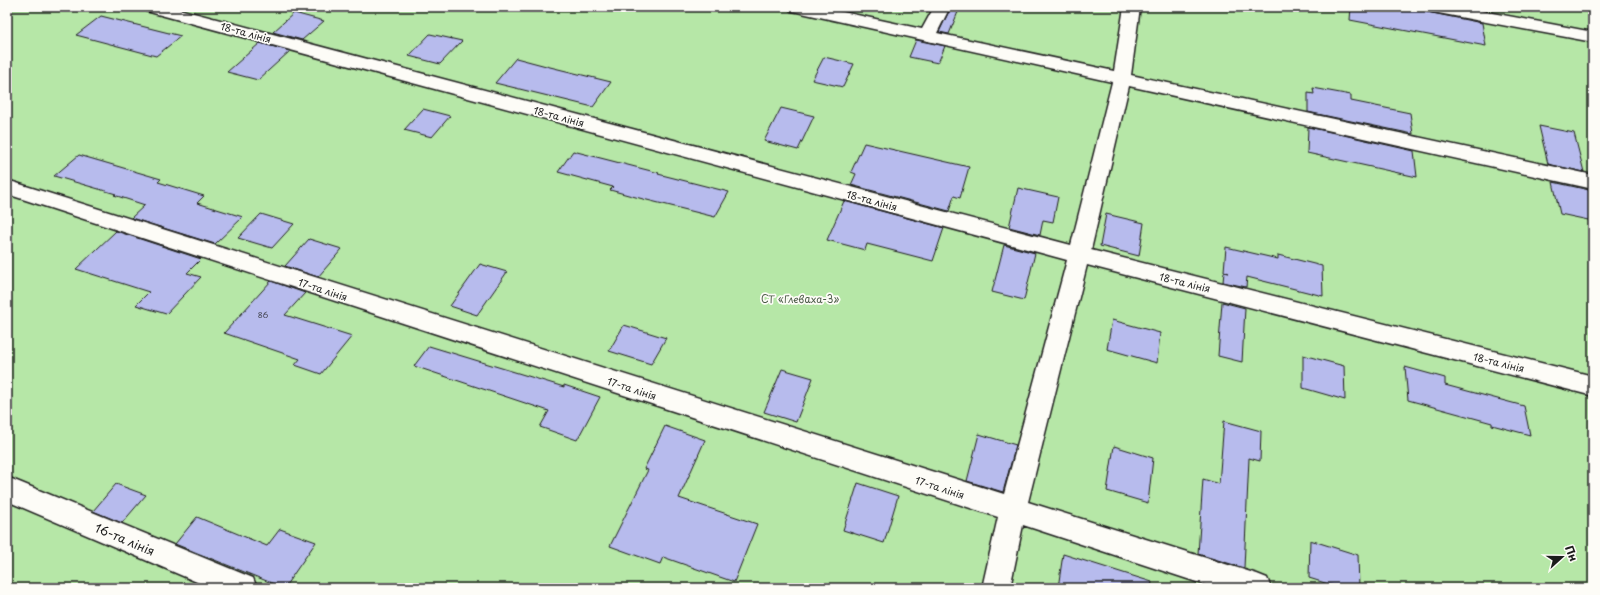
<svg xmlns="http://www.w3.org/2000/svg" width="1600" height="595" font-family="'Playpen Sans',sans-serif">
<rect width="100%" height="100%" fill="#efeff5"/>
<filter id="ink" filterUnits="userSpaceOnUse"><feTurbulence type="fractalNoise" baseFrequency=".025" numOctaves="2"/><feDisplacementMap in="SourceGraphic" scale="8" xChannelSelector="R" yChannelSelector="G"/><feConvolveMatrix kernelMatrix="1 2 1 2 8 2 1 2 1" color-interpolation-filters="sRGB"/></filter>
<g filter="url(#ink)">
<path fill="#b6e7a7" stroke="#698262" d="M7,7H1593V588H7Z"/>
<path fill="#b7bbed" stroke="#1c1c1c" d="M951,7H960L949,34L939,32Z
M1351,7H1424L1427,12L1482,23L1486,46L1350,20Z
M294,13L324,21L302,40L273,32Z
M101,16L181,36L156,56L76,35Z
M430,34L462,41L440,64L409,56Z
M916,40L945,46L938,63L909,57Z
M260,43L290,51L258,80L227,72Z
M824,57L854,64L843,87L812,80Z
M516,58L550,67L611,82L593,107L495,83Z
M1313,88L1351,95V101L1410,113L1413,134L1308,112V93L1314,94Z
M781,108L814,116L798,150L764,141Z
M423,109L450,116L432,137L404,130Z
M1539,126L1574,133L1584,172L1548,164Z
M1308,127L1414,151L1417,177L1307,153Z
M864,143L969,167L960,198L954,196L949,211L851,185L856,174L851,172Z
M573,151L659,173L658,174L729,192L715,217L643,199L610,190L613,187L558,172Z
M79,155L161,179L158,182L204,196L197,203L243,217L215,244L131,218L145,205L114,195L116,194L54,176Z
M1553,182L1589,190L1593,205V221L1560,214Z
M1018,188L1058,197L1053,222L1043,220L1040,235L1009,227Z
M844,201L944,228L933,261L867,244L865,250L827,240Z
M261,214L294,224L272,248L238,238Z
M1106,214L1144,223L1139,256L1100,246Z
M116,231L201,259L187,273L201,277L166,314L136,305L149,292L76,269Z
M309,239L342,249L318,277L285,266Z
M1004,245L1035,253L1024,300L992,292Z
M1226,247L1278,259V255L1322,266L1323,296L1247,277L1246,287L1223,282L1224,272L1229,273L1224,271Z
M480,264L507,272L477,315L450,306Z
M271,281L305,293L285,315L352,336L321,374L295,365L300,359L224,333Z
M1222,302L1245,308L1242,362L1218,356Z
M1112,320L1160,333L1157,363L1107,349Z
M624,325L666,338L651,364L609,351Z
M429,346L564,387V385L600,397L577,440L540,427L549,411L414,366Z
M1303,355L1344,366L1345,400L1303,388Z
M1405,367L1445,378V385L1524,406L1530,435L1492,425V423L1408,400Z
M782,369L813,378L796,422L764,412Z
M1224,421L1261,431L1260,461L1249,458L1244,568L1198,554L1203,479L1219,484Z
M665,426L705,440L679,498L757,524L734,582L663,557L660,564L610,546L648,470L644,469Z
M979,434L1016,445L1003,492L967,481Z
M1114,446L1153,458L1148,503L1107,491Z
M858,483L898,496L884,543L843,530Z
M116,484L146,495L122,523L93,511Z
M197,517L267,546L280,529L316,542L284,588L175,544Z
M1310,540L1358,555L1359,588H1341L1309,578Z
M1063,554L1152,582L1151,588H1058Z"/>
<g fill="none" stroke-linecap="round" stroke-linejoin="round">
<defs>
<path id="minor" d="M144,7H171L1071,245L1112,82L797,12L791,11L789,7H820L922,29L934,7H950L937,33L1114,71L1124,7H1140L1131,75L1593,175V189L1129,86L1091,250L1593,376V396L1087,265L1028,502L1257,574L1267,578L1271,588H1215L1023,525L1010,588H982L998,517L7,194V180L1004,494L1067,260L146,11Z
M1425,7H1460L1593,32V42L1433,12L1427,11Z
M7,477L253,578L257,588H211L7,501Z"/>
</defs>
<use href="#minor" stroke="#1c1c1c" stroke-width="3"/>
<use href="#minor" fill="#fdfcf7" fill-rule="evenodd"/>
</g>
</g>
<g text-anchor="middle" dominant-baseline="central" stroke-width="3.5" stroke-linejoin="round" paint-order="stroke">
<g font-size="8" fill="#434450">
<text x="263" y="315">86</text>
</g>
<g font-size="10" fill="#1c1c1c" stroke="#fdfcf7">
<text transform="translate(246 32) rotate(15)">18-та лінія</text>
<text transform="translate(559 116) rotate(15)">18-та лінія</text>
<text transform="translate(872 200) rotate(15)">18-та лінія</text>
<text transform="translate(1185 282) rotate(14)">18-та лінія</text>
<text transform="translate(323 289) rotate(18)">17-та лінія</text>
<text transform="translate(1499 362) rotate(14)">18-та лінія</text>
<text transform="translate(632 388) rotate(18)">17-та лінія</text>
<text transform="translate(940 487) rotate(18)">17-та лінія</text>
</g>
<g font-size="10" fill="#4a5946" stroke="#fdfcf7">
<text x="800" y="298">СТ «Глеваха-3»</text>
</g>
<g font-size="12" fill="#1c1c1c" stroke="#fdfcf7">
<text transform="translate(125 539) rotate(23)">16-та лінія</text>
</g>
</g>
<rect width="1600" height="595" fill="none" stroke="#fdfcf7" stroke-width="24"/>
<rect x="12" y="12" width="1576" height="571" fill="none" stroke="#1c1c1c" stroke-width="1.5" filter="url(#ink)"/>
<g transform="translate(1562 557) rotate(69)" stroke="#fdfcf7" stroke-width="3" paint-order="stroke">
<path d="M0-3L7 15L0 10L-7 15Z" fill="#1c1c1c"/>
<text y="-6" font-size="11" font-weight="bold" text-anchor="middle" fill="#1c1c1c">Пн</text>
</g>
</svg>
